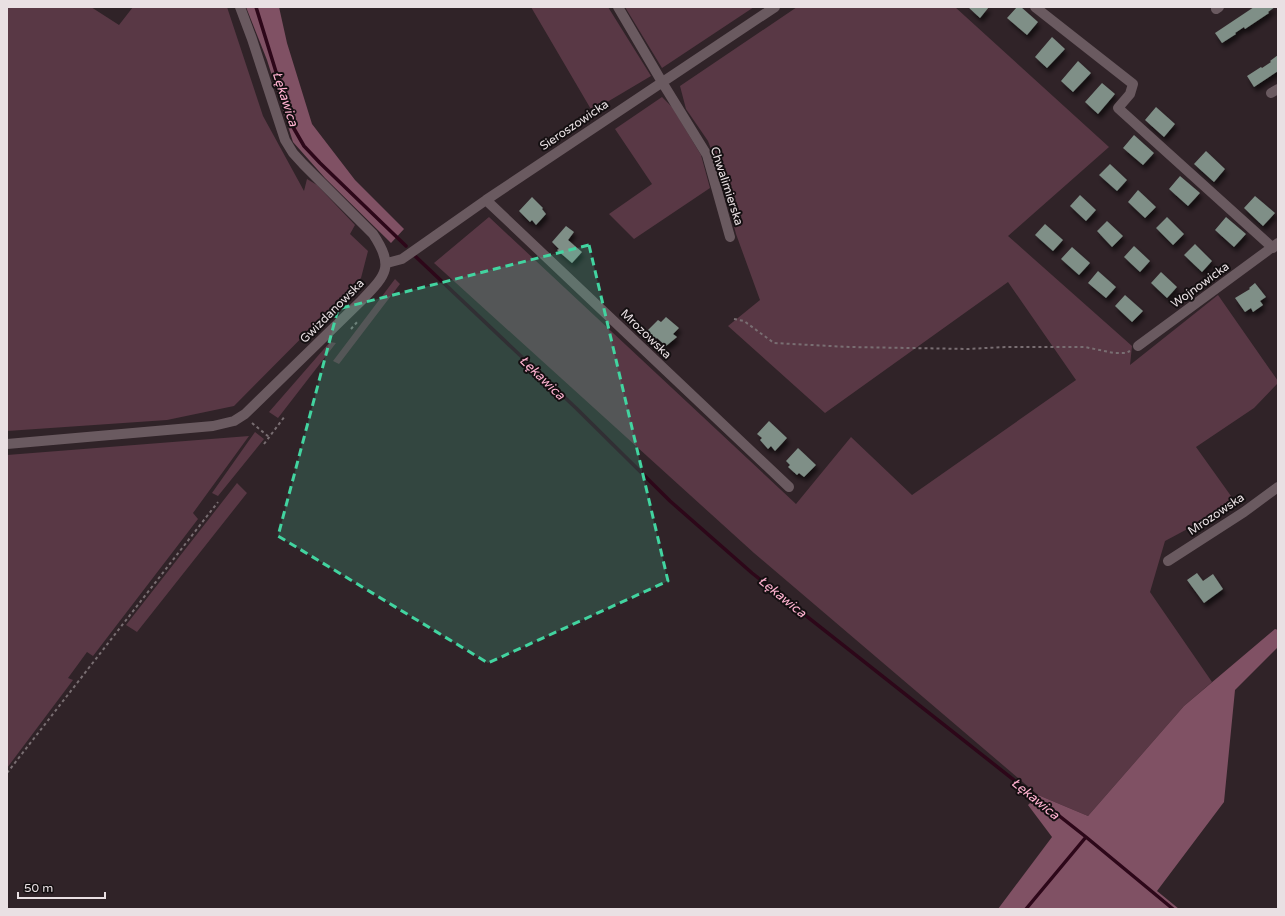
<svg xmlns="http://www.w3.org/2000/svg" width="1285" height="916" font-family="'Varela Round',sans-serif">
<defs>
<filter id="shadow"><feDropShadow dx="2.5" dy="4.5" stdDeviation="2" flood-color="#0009"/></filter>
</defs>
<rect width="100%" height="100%" fill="#302328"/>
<path fill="#593845" d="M7,7H91L119,25L133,7H227L263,116L304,191L307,179L317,185L355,225L350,234L368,251L361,278L234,406L167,420L7,431Z
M531,7H608L651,76L592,111Z
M625,7H754L662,68Z
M797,7H955L1109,147L1008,236L1132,346L1130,365L1218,295L1278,381V383L1254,408L1196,447L1236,503L1165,541L1150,592L1212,682L1184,706L1088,816L1038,795L754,553L434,263L489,217L796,504L851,437L912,495L1076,380L1008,282L825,413L728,326L760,300L736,234L719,170L708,141L686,109L680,86Z
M662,97L672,107L701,155L710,188L634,239L609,214L652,184L615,129Z
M395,279L400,284L339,364L333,361Z
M330,342L336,343L278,418L269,412Z
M255,432L264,439L218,496L212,493Z
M249,436L193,513L198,519L93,656L87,652L68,678L73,680L7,768V455Z
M237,483L247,493L137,632L126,625Z"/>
<path fill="#805164" d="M246,7H279L287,43L312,124L355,180L404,229L391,243L325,178L293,142L267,60Z
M1275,629L1278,630V647L1235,690L1224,802L1157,891L1179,909H998L1052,837L1028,805L1038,795L1088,816L1184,706Z"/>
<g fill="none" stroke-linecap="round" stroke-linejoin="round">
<path stroke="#2d0719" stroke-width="3.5" d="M256,7L293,127L304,146L320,163L406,246
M415,256L577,409L670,501L752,573L1086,837L1173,909
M1026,909L1086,837"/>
</g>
<path fill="#7f8f87" filter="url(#shadow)" d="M968,7H989L980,18Z
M1017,7H1021L1038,22L1027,35L1007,18Z
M1254,7H1275L1268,12L1269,13L1245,29L1244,27L1235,33L1236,34L1222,43L1215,33Z
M1052,37L1065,49L1047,68L1035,57Z
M1278,55V71L1254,87L1247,76L1261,67L1262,68L1271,62L1270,61Z
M1078,61L1091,73L1073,92L1061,81Z
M1102,83L1115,94L1098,114L1085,102Z
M1156,107L1175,124L1164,137L1145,120Z
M1134,135L1154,153L1143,165L1123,148Z
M1206,151L1225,169L1214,182L1194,164Z
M1110,164L1127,180L1117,191L1099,175Z
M1180,176L1200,193L1188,206L1169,189Z
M1138,190L1156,207L1145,218L1128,202Z
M1080,195L1096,210L1086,221L1070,206Z
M1255,196L1275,213L1263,226L1244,208Z
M532,197L543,208L542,209L546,214L536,225L532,220L530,222L519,211Z
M1167,217L1184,234L1173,245L1156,228Z
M1226,217L1246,234L1234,247L1215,230Z
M1107,221L1123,236L1112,247L1097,231Z
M1045,224L1063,240L1053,251L1035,235Z
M566,226L574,232L568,240L582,252L572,263L557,250L559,249L552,242Z
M1195,244L1212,261L1202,272L1184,255Z
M1134,246L1150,261L1140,272L1124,257Z
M1072,247L1090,263L1079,275L1061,259Z
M1098,271L1116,287L1106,298L1088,283Z
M1161,272L1177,287L1167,298L1151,283Z
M1255,283L1266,297L1260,301L1263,305L1253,312L1251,308L1245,312L1235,298L1250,289L1249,288Z
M1125,295L1143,311L1132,322L1115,306Z
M666,317L679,328L673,334L677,337L666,346L657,338L655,339L647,331L658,320L661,322Z
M769,421L787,438L775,451L771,446L768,449L760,440L762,438L757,434Z
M798,448L816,465L804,477L799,473L797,475L788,467L790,465L786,461Z
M1197,573L1203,581L1213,574L1223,589L1204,603L1187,580Z"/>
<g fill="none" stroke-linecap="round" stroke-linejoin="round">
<path stroke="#796e72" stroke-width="2" stroke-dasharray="3 3" stroke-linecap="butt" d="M734,319L744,321L774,343L849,347L968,349L1005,347H1085L1114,353H1126L1130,351
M351,329L358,321
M252,423L269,437
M264,444L285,416
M7,773L218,502"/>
<path stroke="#6a5a60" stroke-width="10" d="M618,7L662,82L707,155L730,237
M1035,7L1133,84L1130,94L1118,108L1273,248
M1216,9L1219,7
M1271,93L1278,89
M486,200L789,487
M387,263L402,259L486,200L775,7
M1138,346L1278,243
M7,444L213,426L234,421L245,414L361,301C386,275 395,267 373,234L303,164L293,153L285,140L252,39L240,7
M1168,561L1244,512L1278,487"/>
</g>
<path fill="#42d4a0" fill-opacity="0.2" stroke="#42d4a0" stroke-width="3" stroke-dasharray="8 5" stroke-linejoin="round" d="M589,245L668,581L488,663L278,536L338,309Z"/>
<g text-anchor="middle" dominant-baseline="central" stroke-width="4" stroke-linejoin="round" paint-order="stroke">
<g font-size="12" fill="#e9e0e3" stroke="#140f11">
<text transform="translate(574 125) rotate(-34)">Sieroszowicka</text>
<text transform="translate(727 186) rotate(72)">Chwalimierska</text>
<text transform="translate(1200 285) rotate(-36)">Wojnowicka</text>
<text transform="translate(332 311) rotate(-45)">Gwizdanowska</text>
<text transform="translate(646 334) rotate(44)">Mrozowska</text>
<text transform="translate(1216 514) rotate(-34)">Mrozowska</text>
</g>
<g font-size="13" font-style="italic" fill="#ffb2d0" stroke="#140f11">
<text transform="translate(285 99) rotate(72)">Łękawica</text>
<text transform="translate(542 378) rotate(44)">Łękawica</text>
<text transform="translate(782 597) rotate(39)">Łękawica</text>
<text transform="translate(1035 799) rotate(39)">Łękawica</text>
</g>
</g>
<rect width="1285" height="916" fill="none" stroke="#e9e0e3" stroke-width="16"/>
<path d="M18 892v6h87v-6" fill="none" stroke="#e9e0e3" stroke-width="2"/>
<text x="24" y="892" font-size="12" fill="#e9e0e3" stroke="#140f11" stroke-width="3" paint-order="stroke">50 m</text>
</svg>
